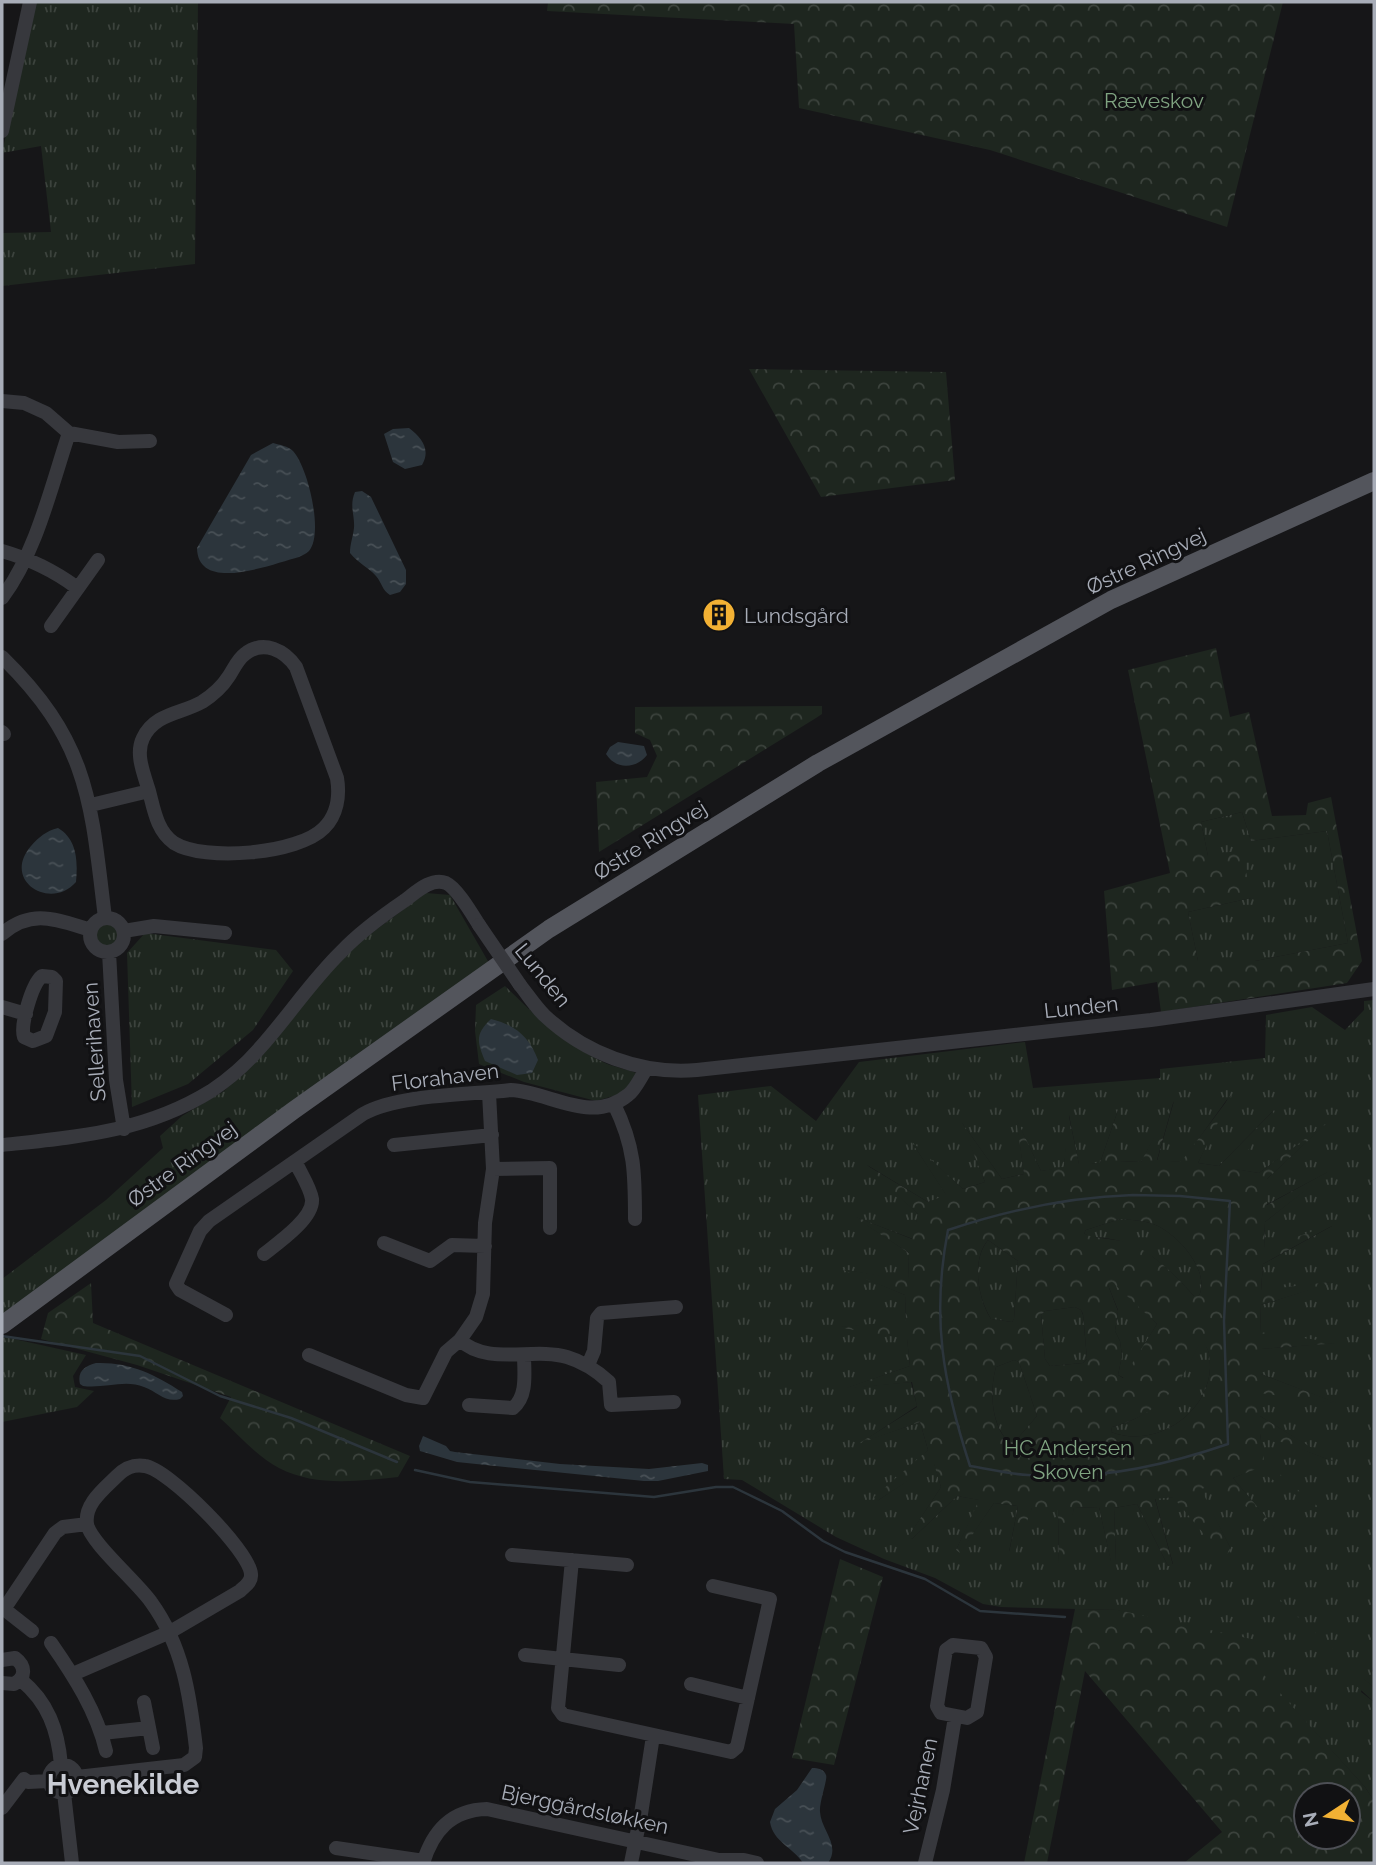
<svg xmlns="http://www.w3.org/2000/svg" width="1376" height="1865" font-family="Raleway,sans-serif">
<defs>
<pattern id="grass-tufts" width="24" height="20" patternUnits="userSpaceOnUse" patternTransform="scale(1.75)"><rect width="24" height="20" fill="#1e261f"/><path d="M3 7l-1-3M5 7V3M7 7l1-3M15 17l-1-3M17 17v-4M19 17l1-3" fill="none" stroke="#3c433d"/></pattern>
<pattern id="forest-crowns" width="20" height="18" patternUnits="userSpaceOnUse" patternTransform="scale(1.75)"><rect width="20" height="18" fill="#1e261f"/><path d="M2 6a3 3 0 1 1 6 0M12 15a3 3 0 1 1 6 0" fill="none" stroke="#3c433d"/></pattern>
<pattern id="water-ripples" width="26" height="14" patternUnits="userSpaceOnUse" patternTransform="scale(1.75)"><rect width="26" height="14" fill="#2c353c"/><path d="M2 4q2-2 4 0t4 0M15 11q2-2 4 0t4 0" fill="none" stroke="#485056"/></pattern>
</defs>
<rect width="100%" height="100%" fill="#161618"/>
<path fill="url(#grass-tufts)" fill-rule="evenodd" d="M35,2H198L195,264L2,286V233L51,232L41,146L2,153Z
M1242,812L1251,841L1327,831L1348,943L1255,961H1198L1188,912L1251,898L1208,856L1201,822Z
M426,893L450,895L489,963L2,1315V1279L106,1200L163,1148L160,1136L182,1116L224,1091L256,1061L346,952Z
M96 935a11 11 0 1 1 22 0a11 11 0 1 1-22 0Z
M145,933L276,950L293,971L253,1030L188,1084L132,1107L127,953Z
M505,986C535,1015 565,1045 605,1063C614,1067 626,1069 636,1073L633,1083L620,1094L596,1101L524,1082L479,1064L475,1031L476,1005Z
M1374,1000V1662L1372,1671L1374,1673V1688L1364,1679L1361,1692L1374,1702V1801L1365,1787L1263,1675L1118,1610L1001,1607L983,1604L935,1578L884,1559L836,1537L742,1480L724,1479L698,1095L771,1086L816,1121L859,1062L1025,1042L1033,1088L1160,1078V1069L1265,1058L1266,1015L1312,1007L1345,1030L1364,1010V1001ZM1228,1098L1198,1163L1219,1166L1275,1109L1234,1169L1259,1173L1321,1128L1267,1179L1266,1205L1328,1172L1265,1222L1264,1249L1332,1226L1263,1264L1261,1291L1333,1282L1261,1305L1260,1333L1335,1343L1261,1349V1374L1336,1403L1259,1392L1260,1416L1330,1460L1260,1433L1263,1461L1322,1511L1256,1468L1233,1478L1277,1531L1218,1483L1200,1489L1231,1549L1174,1497L1155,1498L1173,1564L1168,1566L1137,1504L1114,1508L1116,1562L1111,1561L1099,1507L1074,1508L1059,1564L1058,1508H1032L1009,1552L1018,1506L994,1503L960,1552L956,1550L980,1500L957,1496L912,1539L909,1536L941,1487L934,1463L877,1501L928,1450L920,1422L862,1442L917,1406L911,1382L847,1388L910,1366L907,1338L841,1327L906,1322L905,1295L846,1270L908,1281L909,1253L855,1217L913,1239L918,1214L867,1165L928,1202L947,1196L913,1144L963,1189L985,1182L962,1123L1002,1179L1024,1174L1017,1121L1041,1171L1064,1168L1069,1115L1079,1165L1100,1163L1118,1110L1119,1161L1141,1162L1174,1101L1157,1161L1182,1162Z
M1120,1219C1131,1220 1142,1220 1153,1224C1176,1232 1211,1270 1199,1296H1194C1163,1262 1137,1237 1089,1237L1084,1233L1086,1230Z
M988,1240L1018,1261L1014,1319L1012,1322L991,1319C978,1298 971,1261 988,1240Z
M1110,1282H1114L1157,1324L1124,1378L1118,1375L1122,1356L1120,1341L1115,1331L1118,1310L1108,1285Z
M1075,1307L1081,1310L1083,1315L1087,1359L1083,1363L1050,1366L1045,1359L1041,1315L1045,1311Z
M5,1337L86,1355L73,1376L75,1387L94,1391L77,1407L2,1422V1339Z
M1203,1342C1210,1350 1210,1357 1210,1368C1208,1415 1154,1449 1111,1432L1112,1427C1157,1416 1180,1384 1199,1344Z
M1014,1360L1019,1362L1037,1416L1012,1445C991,1428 989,1391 996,1367Z"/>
<path fill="url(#forest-crowns)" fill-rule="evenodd" d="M548,2H1283L1227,227L990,150L799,108L794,24L547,11Z
M749,369L946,372L955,480L821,497Z
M1216,648L1230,717L1249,712L1272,816L1306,815L1308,803L1331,797L1362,961L1347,983L1161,1012L1157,982L1112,990L1104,891L1170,873L1128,670ZM1242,812L1251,841L1327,831L1348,943L1255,961H1198L1188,912L1251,898L1242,850L1208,856L1201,822Z
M822,706V714L816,718L599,852L596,782L647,777L657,756L650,740L635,733V707Z
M1232,1094L1198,1163L1219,1166L1280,1104L1235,1169L1259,1173L1328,1122L1267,1179V1205L1333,1169L1265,1222L1264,1248L1337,1223L1263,1264L1261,1290L1339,1281L1261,1305L1260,1332L1340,1343L1261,1349V1374L1340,1404L1260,1393V1416L1335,1462L1260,1434L1264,1461L1329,1516L1256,1469L1233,1478L1281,1535L1218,1484L1201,1489L1231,1549L1224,1558L1173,1497L1155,1499L1173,1565L1168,1566L1137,1504L1114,1508L1116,1562H1111L1099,1507L1074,1508L1063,1565L1059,1564L1058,1508H1032L1014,1555L1009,1553L1018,1506L994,1503L960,1553L956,1550L979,1500L957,1496L912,1539L908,1537L941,1487L934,1464L877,1501L874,1497L928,1450L920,1422L858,1444L917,1407L912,1382L843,1389L910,1366L907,1339L837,1327L906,1321L905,1295L841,1269L908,1280L909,1253L851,1215L912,1239L918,1214L863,1163L928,1202L946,1195L911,1141L963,1189L985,1182L960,1120L1002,1179L1024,1174L1016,1118L1041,1171L1064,1167L1068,1112L1079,1164L1100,1163L1119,1107V1161L1141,1162L1175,1096L1157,1160L1181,1162ZM1120,1219C1131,1220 1142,1220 1153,1224C1176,1232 1211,1270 1199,1296H1194C1175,1275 1157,1256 1131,1244C1119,1238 1089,1239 1084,1233L1086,1230ZM988,1240L1018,1261L1014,1319L1012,1322L991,1319C978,1299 971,1260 988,1240ZM1112,1282L1157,1324L1123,1378L1118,1375L1122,1356L1120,1341L1115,1331L1118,1311L1108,1285ZM1075,1307L1081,1310L1083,1314L1087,1359L1083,1363L1050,1366L1045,1359L1041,1315L1045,1311ZM1203,1343C1210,1350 1210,1358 1210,1368C1208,1415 1154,1449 1111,1432L1112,1427C1159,1415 1179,1387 1199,1345ZM1014,1360L1019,1362L1037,1416L1012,1445C991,1429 989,1391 996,1367Z
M91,1283L93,1323L410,1456L398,1477C359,1481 315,1487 279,1468C257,1457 238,1434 220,1418L231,1397L137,1365L41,1339L48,1313Z
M840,1559L883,1577L834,1765L792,1758Z
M1270,1590L1374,1688V1702L1261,1598Z
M1075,1609L1118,1610L1256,1640L1264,1675L1365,1787L1374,1801V1863H1184L1222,1832L1085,1671L1047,1863H1024ZM1306,1795H1348V1837H1306Z"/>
<path fill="url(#water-ripples)" d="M409,428C422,438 431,450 422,465L405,469L393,462L384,434L393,429Z
M273,443C280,445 288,446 293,451C308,467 324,534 309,551C306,554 302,555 299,557C272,564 198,594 197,548L251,455Z
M362,491L371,497L406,570V584L400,592L390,595C382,590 382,583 376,576C368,567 358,563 350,553C350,544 353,537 354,528C355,515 349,506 355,492Z
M618,742L644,746L647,755C636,769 616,770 606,754L610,747Z
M58,828C77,839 78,861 76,882C51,911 1,881 31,846C39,837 46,831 58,828Z
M491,1019C515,1025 529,1036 538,1060L532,1073L517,1075L485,1061C477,1042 475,1034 491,1019Z
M96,1363C130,1362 154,1374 182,1392L183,1396L180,1399C165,1403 158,1392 144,1387C125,1379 103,1389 83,1386L80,1384C77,1371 85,1366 96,1363Z
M423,1436L446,1446L450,1451L455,1452L560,1464L649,1469L702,1463L708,1465V1471L658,1481H644L457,1462L420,1451L419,1446Z
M812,1768C818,1768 824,1769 826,1775C828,1779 819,1802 820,1812C821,1830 841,1845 828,1863H803C793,1847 773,1842 770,1822L775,1809L797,1790Z"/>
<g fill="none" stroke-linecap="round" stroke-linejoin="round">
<path stroke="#2c353c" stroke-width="2.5" d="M1133,1195L1180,1196L1230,1201L1224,1321L1228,1444C1164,1466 1096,1481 1028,1475C1008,1474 989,1469 970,1466C943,1383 931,1317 948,1230C1008,1210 1069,1197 1133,1195Z
M2,1336L140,1356L220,1396L291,1418L397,1462
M415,1470L470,1482L654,1497L716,1487H733L782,1511L823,1541L845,1552L925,1579L980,1611L1065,1617"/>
<path stroke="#37383d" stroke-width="14" d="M2,131L30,2
M2,401L24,403L46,413L69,433L118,442L150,441
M2,551C30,559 53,570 76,587
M2,598C36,553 51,487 69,433
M51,626L98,560
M2,657C90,743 91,803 105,918
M2,732L4,734
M91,805L149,791C154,810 157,831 174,843C204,862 299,854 324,828C337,815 340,796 337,778L296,667C285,651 264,639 245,654C238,659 234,668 229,676C222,687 213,695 202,702C181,714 155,713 143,738C135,754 144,774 149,791
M90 935a17 17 0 1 1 34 0a17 17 0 1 1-34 0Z
M124,931L154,926L225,933
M2,934C32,908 57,920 91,930
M109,952L116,1080L124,1129
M42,976L52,977L56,981L55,1012L46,1036L33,1041L24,1037C20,1025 32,984 42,976Z
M520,985C528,995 535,1006 544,1015C584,1053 641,1075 697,1070L1151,1020L1374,989
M2,1007L26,1014
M614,1104C635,1147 635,1173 635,1219
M2,1145C77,1137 145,1132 211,1091C229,1079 245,1065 259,1049C288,1017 311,981 342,951C360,932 382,916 404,901C415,893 431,877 446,883C457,888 472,914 479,925
M394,1145L492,1135
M493,1169L550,1168V1228
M384,1243L430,1261L452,1245L485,1246
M264,1254C278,1243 314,1218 312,1199C310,1187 301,1174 296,1163
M226,1315L180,1290L176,1284L200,1231L209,1221L363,1114C399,1094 469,1095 511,1090C550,1092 591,1125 628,1095C636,1089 641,1076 647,1068
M460,1340C487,1366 533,1347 567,1357C584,1362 596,1370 609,1382L611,1405L674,1402
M309,1355L406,1395L423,1398L446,1352L460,1340L476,1317L483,1294L485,1223L493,1169L489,1093
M588,1365L594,1351L597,1318L601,1313L676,1307
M469,1405L513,1408C528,1396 524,1372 524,1355
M512,1555L627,1565
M572,1560L558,1708L563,1715L731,1752L737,1747L770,1599L713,1586
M32,1631L4,1609L55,1533L63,1527L87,1524
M51,1643C74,1676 97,1712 106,1751
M953,1645L981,1648L986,1657L977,1712L967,1718L941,1713L937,1706L946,1650Z
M525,1655L619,1665
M2,1660L15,1658C26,1666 26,1678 14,1684L2,1683
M73,1674L170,1632L240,1591C245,1586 252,1582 251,1574C249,1550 168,1469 145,1466C133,1464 125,1468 117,1476C104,1489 84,1504 87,1524C90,1542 138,1583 151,1602C183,1646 190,1696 196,1748L195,1757L184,1765L77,1777
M21,1680C48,1702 58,1730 61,1765
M691,1684L748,1698
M144,1702L153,1748
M102,1733L149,1728
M49 1779a14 14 0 1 1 28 0a14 14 0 1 1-28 0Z
M64,1793L72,1863
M2,1808L24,1779L28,1782L49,1781
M336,1848L424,1861
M423,1863C433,1831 451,1810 487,1809L719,1860H744L757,1863
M631,1863L641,1814L653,1736
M925,1863L943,1790L955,1717"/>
<path stroke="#53555c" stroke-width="18" d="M2,1325L294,1110L549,929L818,763L1111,600L1374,481"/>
<path stroke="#37383d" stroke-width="14" d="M479,925L520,985"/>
</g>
<defs>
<symbol id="building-disc" viewBox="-11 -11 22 22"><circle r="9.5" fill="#f2b134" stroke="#111113"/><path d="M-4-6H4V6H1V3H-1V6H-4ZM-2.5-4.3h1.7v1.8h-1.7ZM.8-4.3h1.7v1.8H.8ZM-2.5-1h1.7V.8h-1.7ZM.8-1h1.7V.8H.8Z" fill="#111"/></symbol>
</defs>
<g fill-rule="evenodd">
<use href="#building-disc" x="700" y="596" width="38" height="38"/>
</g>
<g text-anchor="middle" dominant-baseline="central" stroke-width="6" stroke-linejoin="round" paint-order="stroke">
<g font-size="21" fill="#7fa381" stroke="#111113">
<text x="1154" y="100">Ræveskov</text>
<text x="1068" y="1447">HC Andersen<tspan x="1068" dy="24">Skoven</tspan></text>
</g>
<g font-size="21" fill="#a8adb8" stroke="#111113">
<text transform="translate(1146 561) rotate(-25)">Østre Ringvej</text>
<text transform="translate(650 840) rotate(-32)">Østre Ringvej</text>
<text transform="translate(543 975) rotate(51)">Lunden</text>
<text transform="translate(1081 1007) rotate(-6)">Lunden</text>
<text transform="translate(94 1042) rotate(-94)">Sellerihaven</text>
<text transform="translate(445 1077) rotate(-7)">Florahaven</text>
<text transform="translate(182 1164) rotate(-36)">Østre Ringvej</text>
<text transform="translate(920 1786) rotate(-78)">Vejrhanen</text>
<text transform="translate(585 1809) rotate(12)">Bjerggårdsløkken</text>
</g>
<g font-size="21" fill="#a8adb8" stroke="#111113" text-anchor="start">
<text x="744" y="615">Lundsgård</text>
</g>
<g font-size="28" font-weight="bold" fill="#c9ccd4" stroke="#111113">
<text x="123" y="1784">Hvenekilde</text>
</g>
</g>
<rect width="1376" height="1865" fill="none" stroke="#a8adb8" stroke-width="7"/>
<g transform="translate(1327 1816) rotate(258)"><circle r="33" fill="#111113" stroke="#4d4f55" stroke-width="2"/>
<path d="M0-5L12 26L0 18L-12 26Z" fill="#f2b134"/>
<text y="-10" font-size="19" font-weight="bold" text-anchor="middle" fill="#a8adb8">N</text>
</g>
</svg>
